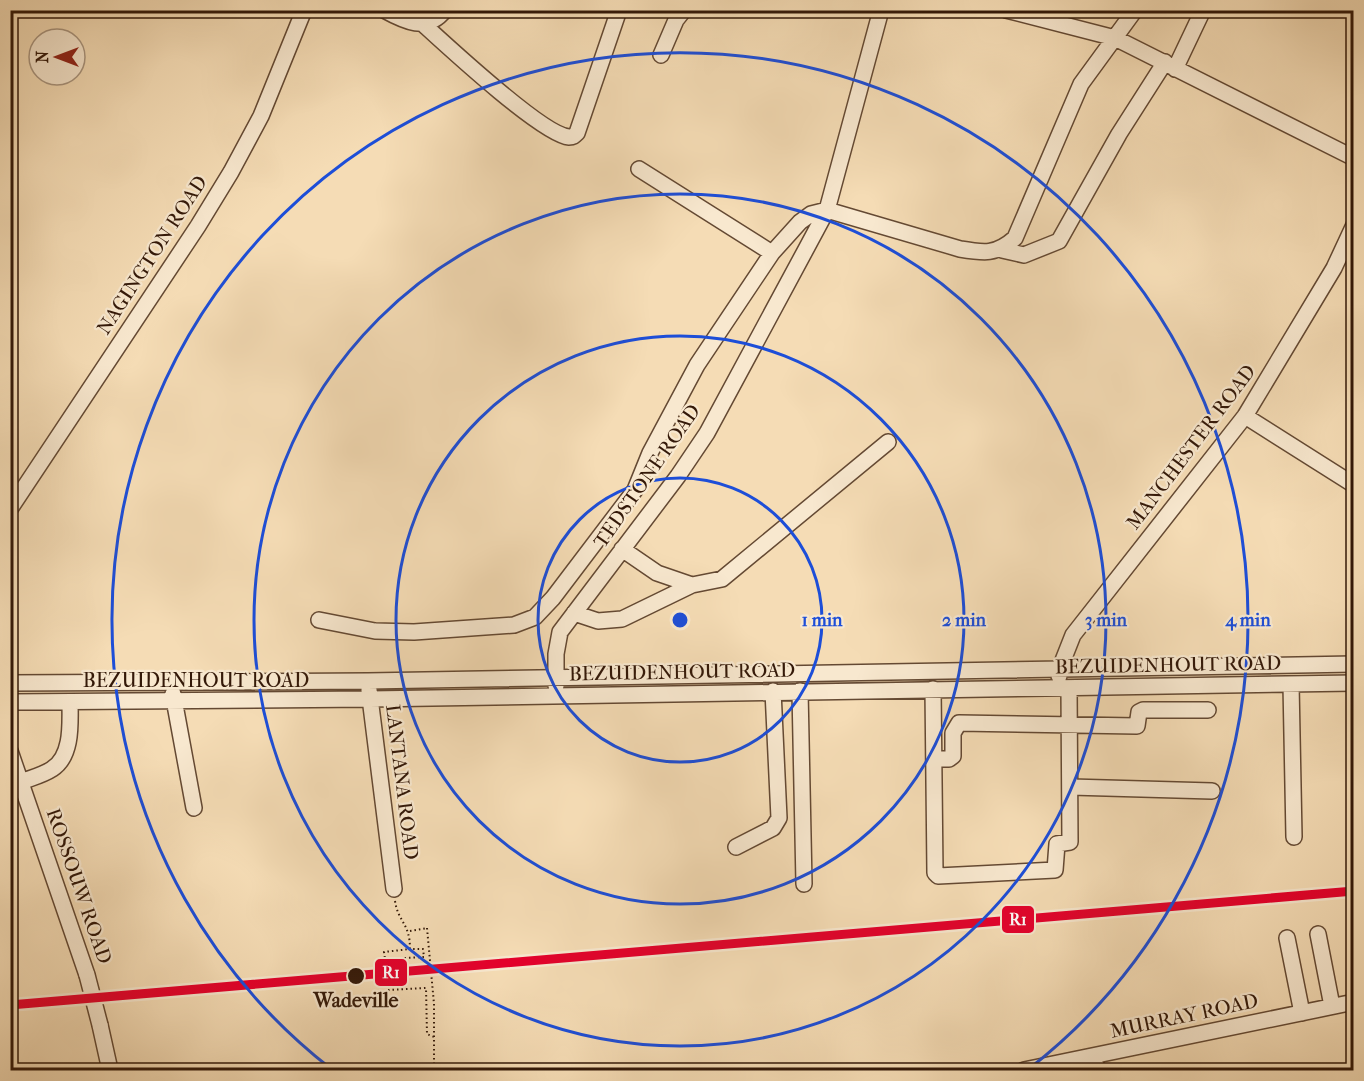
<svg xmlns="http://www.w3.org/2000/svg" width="1364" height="1081" font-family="'IM FELL French Canon',serif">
<rect width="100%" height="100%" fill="#f5dcb5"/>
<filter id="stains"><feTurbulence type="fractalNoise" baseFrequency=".00333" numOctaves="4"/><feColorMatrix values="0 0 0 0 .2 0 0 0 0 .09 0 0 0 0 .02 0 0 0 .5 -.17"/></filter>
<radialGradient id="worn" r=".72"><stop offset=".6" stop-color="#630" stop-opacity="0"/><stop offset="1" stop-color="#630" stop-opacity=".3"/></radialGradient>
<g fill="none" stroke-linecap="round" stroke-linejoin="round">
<defs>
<path id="minor" d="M384,10C404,21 427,33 445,10
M1006,10L1115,38L1354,158
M423,24C446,45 543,135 569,137C573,137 574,136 577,133L619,10
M661,55L676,20L684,10
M1175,69L1203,10
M639,169L772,253
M1002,250L1024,255L1059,241L1119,134L1165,62
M1245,416L1354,485
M10,509L198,226L231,172L261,116L304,10
M622,549L657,573L692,585L722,579L888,442
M574,613L598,621L622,619L692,585
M319,620L375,631L414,632L514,625L535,617L553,598L635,490L650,453L697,365L772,253L800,222L811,214L827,210L960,249C984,253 996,255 1015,238L1081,84L1135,10
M1059,676L1060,668L1073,635L1245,416L1334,268L1354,225
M10,683L368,681L1354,664
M1291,684L1294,837
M556,686V654L560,632L678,476L707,433L805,251L827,210L881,10
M933,689L935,873L938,876L1055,870L1057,844L1070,842L1069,688
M369,690L394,889
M800,691L804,884
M173,694L194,808
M10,702L370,699L1354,683
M10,751L87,975
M934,759H949L953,756V733L959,723L1137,726L1139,712L1143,710H1208
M21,782C31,778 43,775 52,769C73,756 70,722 70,702
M1071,787L1212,791
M736,847L773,828L779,818L773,691
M1318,934L1332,1006
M1287,938L1302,1013
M100,1025L110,1070
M1090,1057L1099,1070
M1024,1070L1354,1002"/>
</defs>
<use href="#minor" stroke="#644933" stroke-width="18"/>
<path stroke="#331808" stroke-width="2" stroke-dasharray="1.5 3" stroke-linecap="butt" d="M395,901C398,922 410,923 410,949H423L424,957L385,959L384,952L410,949
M410,931L427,928
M388,990L426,988L427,1034L434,1037
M434,1004V1070"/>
<use href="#minor" stroke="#f8e8cf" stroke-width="15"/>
<path stroke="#331808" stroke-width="4" stroke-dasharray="10 10" stroke-linecap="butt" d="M10,1005L1354,891"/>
<defs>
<path id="minor-bridge" d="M87,975L100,1025"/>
</defs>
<use href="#minor-bridge" stroke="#644933" stroke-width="18" stroke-linecap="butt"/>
<path stroke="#331808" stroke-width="2" stroke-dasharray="1.5 3" stroke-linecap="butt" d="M427,928L434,1004
M403,958L405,989"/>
<use href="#minor-bridge" stroke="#f8e8cf" stroke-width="15"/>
<defs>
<path id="rail-1" d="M10,1005L1354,891"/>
</defs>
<use href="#rail-1" stroke="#f8e8cf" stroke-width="14"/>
<use href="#rail-1" stroke="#e4002b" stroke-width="9"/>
</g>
<g fill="none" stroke="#1d4ed8" stroke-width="3">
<circle cx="680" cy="620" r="142"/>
<circle cx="680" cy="620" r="284"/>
<circle cx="680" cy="620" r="426"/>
<path d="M330 1068A568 568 0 1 1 1030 1068"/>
</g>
<circle fill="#331808" stroke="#f8e8cf" stroke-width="2" cx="356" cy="976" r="9"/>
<g text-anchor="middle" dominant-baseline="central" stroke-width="4.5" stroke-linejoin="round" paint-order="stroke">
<g font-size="20" fill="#331808" stroke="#f8e8cf">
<text transform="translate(152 255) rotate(-57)">NAGINGTON ROAD</text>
<text transform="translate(1191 447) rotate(-53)">MANCHESTER ROAD</text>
<text transform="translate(647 476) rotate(-55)">TEDSTONE ROAD</text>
<text transform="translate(1168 665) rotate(-1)">BEZUIDENHOUT ROAD</text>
<text transform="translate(682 672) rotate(-1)">BEZUIDENHOUT ROAD</text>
<text x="196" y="680">BEZUIDENHOUT ROAD</text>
<text transform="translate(402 782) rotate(83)">LANTANA ROAD</text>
<text transform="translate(79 886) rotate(71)">ROSSOUW ROAD</text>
<text transform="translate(1184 1016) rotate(-12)">MURRAY ROAD</text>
</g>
<g font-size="20" font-weight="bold" fill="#331808" stroke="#f8e8cf">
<text x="356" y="1000">Wadeville</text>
</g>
</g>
<circle cx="680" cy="620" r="9" fill="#1d4ed8" stroke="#f8e8cf" stroke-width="3"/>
<g font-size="18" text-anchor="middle" font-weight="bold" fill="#1d4ed8" stroke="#f8e8cf" stroke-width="4.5" stroke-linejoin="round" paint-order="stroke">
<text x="822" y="626">1 min</text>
<text x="964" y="626">2 min</text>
<text x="1106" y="626">3 min</text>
<text x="1248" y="626">4 min</text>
</g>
<g stroke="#f8e8cf" stroke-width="2">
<rect x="1001" y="905" width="34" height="29" rx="6" fill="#e4002b"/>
<rect x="374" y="958" width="34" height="29" rx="6" fill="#e4002b"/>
</g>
<g font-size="16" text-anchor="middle" font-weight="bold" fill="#fff">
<text x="1018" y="925">R1</text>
<text x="391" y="978">R1</text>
</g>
<rect width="1364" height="1081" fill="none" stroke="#f5dcb5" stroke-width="36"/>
<rect x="12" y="12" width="1340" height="1057" fill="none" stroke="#331808" stroke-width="3"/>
<rect x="18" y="18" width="1328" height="1045" fill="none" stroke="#331808" stroke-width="1.5"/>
<g transform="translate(57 57) rotate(270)"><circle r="28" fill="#f8e8cf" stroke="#a9957f" stroke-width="1.5"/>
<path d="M0-4.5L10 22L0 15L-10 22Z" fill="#8f2418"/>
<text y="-9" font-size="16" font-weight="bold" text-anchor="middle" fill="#331808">N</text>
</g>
<rect width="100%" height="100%" filter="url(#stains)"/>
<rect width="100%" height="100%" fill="url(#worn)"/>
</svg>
